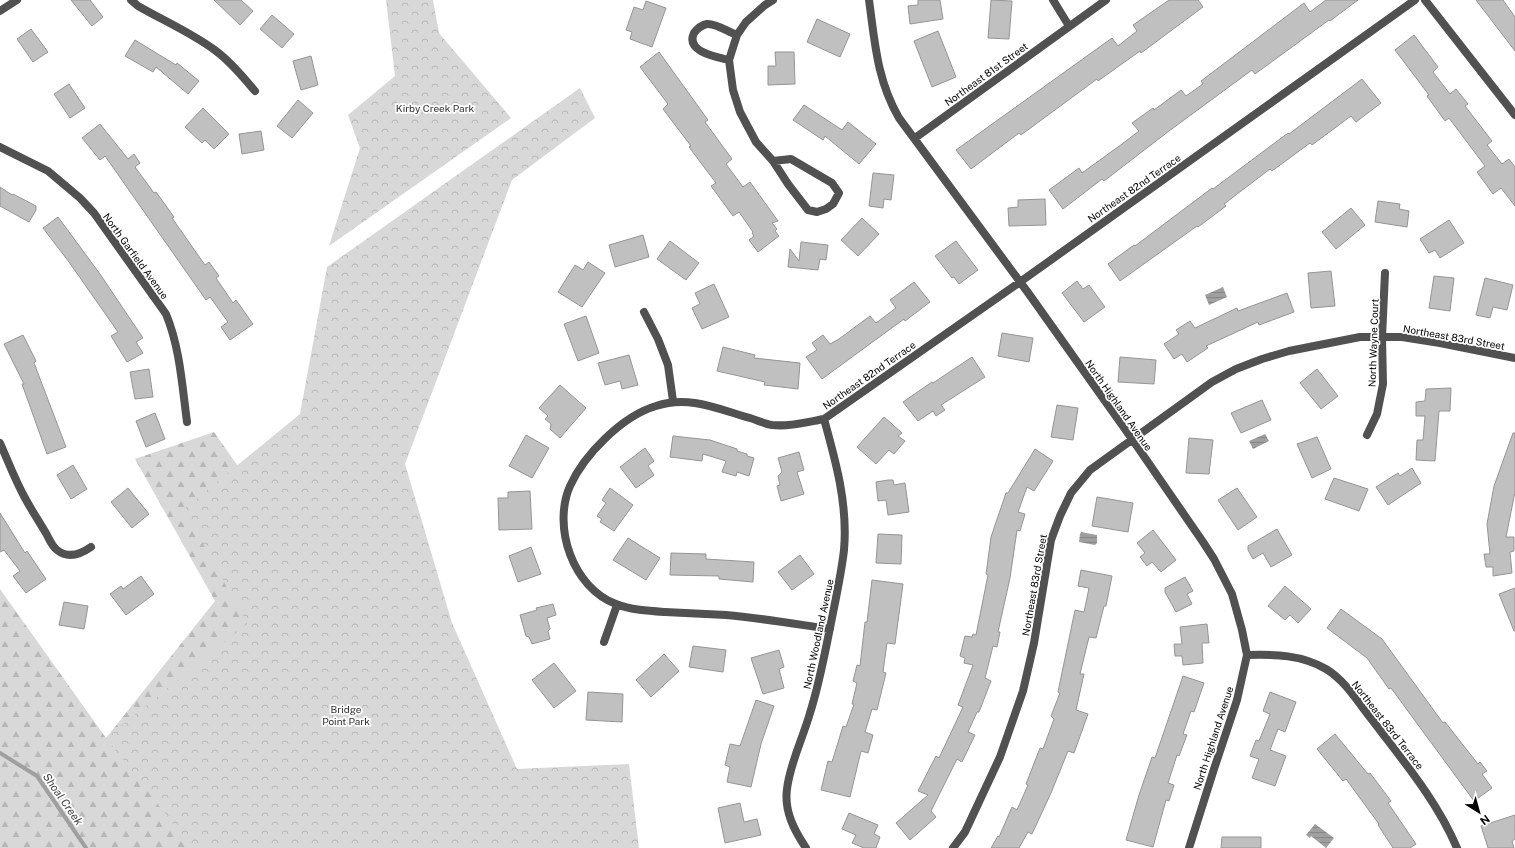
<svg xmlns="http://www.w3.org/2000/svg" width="1515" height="848" font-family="'Public Sans',sans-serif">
<defs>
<pattern id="forest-firs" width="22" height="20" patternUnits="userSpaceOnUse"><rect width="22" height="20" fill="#d8d8d8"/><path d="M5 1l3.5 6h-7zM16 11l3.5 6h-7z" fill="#b8b8b8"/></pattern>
<pattern id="park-crowns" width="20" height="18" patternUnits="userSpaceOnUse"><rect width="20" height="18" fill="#d8d8d8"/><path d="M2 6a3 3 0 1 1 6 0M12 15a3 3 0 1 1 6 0" fill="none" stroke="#b8b8b8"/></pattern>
<pattern id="water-rules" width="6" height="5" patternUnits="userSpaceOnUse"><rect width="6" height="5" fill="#9f9f9f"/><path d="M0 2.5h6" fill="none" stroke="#878787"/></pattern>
</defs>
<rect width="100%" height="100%" fill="#fff"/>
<path fill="url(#forest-firs)" d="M214,432L505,848H0V589L106,738L215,601L135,459Z"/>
<path fill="url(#park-crowns)" d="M386,0H433L439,33L511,118L329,246L360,148L348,115L395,76Z
M580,88L595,118L512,180L405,464L452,623L517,769L629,764L639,848H192L106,738L247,624L184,509L300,414L327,267Z"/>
<path fill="url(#water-rules)" d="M1223,287L1227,297L1209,305L1205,295Z
M1265,434L1269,441L1253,449L1249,441Z
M1081,532L1097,535V543L1095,545L1079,542L1080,534Z
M1315,824L1334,838L1326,848L1311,836L1310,838L1306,835Z"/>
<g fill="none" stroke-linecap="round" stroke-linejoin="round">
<path stroke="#9f9f9f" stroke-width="4" d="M0,753L37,776L86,848"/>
</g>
<path fill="#c0c0c0" stroke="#959595" d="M71,0H90L103,17L92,26Z
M214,0H241L253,11L240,25Z
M918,0H940L943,19L910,24L908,6L918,5Z
M991,0L1012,1L1009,39L988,38Z
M1169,0H1198L1203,7L1141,53L1140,51L1098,81L1097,79L1021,135L1019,133L971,169L956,150L1112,38L1118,46L1137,31L1133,25Z
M1326,0H1358L1330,21L1329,20L1255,74L1252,70L1169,131L1104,181L1102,179L1063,209L1049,190L1079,168L1082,173L1122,144L1139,131L1132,123L1153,108L1154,110L1181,90L1186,96L1203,84L1201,81L1304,3L1310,12Z
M1476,0H1503L1515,17V51Z
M646,1L666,8L652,47L630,39L632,32L626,30L634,7L643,10Z
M272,15L294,34L282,48L260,29Z
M817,19L850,34L840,57L807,42Z
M31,29L48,52L33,62L17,39Z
M938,31L956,77L932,87L914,41Z
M1414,35L1438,67L1433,72L1450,94L1456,89L1468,104L1465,106L1492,141L1487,145L1502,164L1509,159L1515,167V206L1501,188L1493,194L1477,172L1485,166L1449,118L1445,121L1427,96L1429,95L1395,50Z
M135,40L176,65L177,63L199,81L188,94L156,67L153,72L125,56Z
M659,52L708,120L705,122L732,159L726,164L743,187L750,182L778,221L772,223L777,229L775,231L779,236L758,252L749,240L754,236L752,233L753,232L739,212L733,216L711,186L716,183L689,147L691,146L663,109L668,104L640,67Z
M775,52H794L795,84L768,85V66H776Z
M311,56L318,85L301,90L293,61Z
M1362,79L1381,103L1356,122L1351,116L1312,145L1310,143L1272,171L1270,169L1224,204L1226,206L1198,227L1197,226L1120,281L1108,264L1134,245L1135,246L1212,188L1213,189L1288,133L1289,134Z
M69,84L85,108L70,118L54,94Z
M298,100L313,113L292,138L277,126Z
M804,105L842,130L848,122L876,144L859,164L825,136L823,140L793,120Z
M203,108L229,134L214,149L205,140L202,143L185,127Z
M100,124L128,159L134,154L140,163L135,167L154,193L156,192L174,217L172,218L205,265L209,262L219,276L216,278L233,303L236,300L253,324L230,340L221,327L228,322L210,297L206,300L105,156L100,160L82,138Z
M261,131L264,150L242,154L239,134Z
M873,173L894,175L891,200L884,199L883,208L869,206Z
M0,187L12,195L13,194L36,206V210L29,222L0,206Z
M1045,199L1046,225L1009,226L1008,208L1018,207V200Z
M1378,201L1400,204L1399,209L1409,211L1407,227L1375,222Z
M1351,208L1365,225L1336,249L1322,232Z
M58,217L100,274L143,338L136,342L143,353L127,362L111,336L118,332L69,262L43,228Z
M862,218L879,234L858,256L841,240Z
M1449,220L1464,243L1440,258L1435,250L1429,253L1420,239Z
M643,235L649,257L615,267L609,245Z
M670,241L699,263L686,280L657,259Z
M956,241L978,270L959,284L954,277L952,278L935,256Z
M801,242L828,245L826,260L820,259L818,270L788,267L790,249L799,261Z
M588,262L605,273L582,307L558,292L575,265L583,270Z
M1331,271L1335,306L1311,308L1308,273Z
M1434,276L1454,278L1450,311L1429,308Z
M1485,278L1513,285L1507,310L1493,307L1490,318L1476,315Z
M1077,281L1083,289L1089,285L1105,307L1084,322L1062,293Z
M914,282L930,302L905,321L904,319L822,379L806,357L817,350L812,343L823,335L830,344L839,339L870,316L876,323L896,308L890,300Z
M714,284L729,317L702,329L692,308L700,304L695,293Z
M1287,293L1294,312L1259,325L1258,322L1206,346L1208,348L1187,362L1182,354L1174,359L1164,344L1179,334L1176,330L1190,321L1195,328L1237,308L1238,311Z
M586,316L599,353L578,361L564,324Z
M1002,333L1033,338L1029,362L998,356Z
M23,335L36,361L34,363L66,447L47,454L22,384H24L4,344Z
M723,347L755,355L754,358L800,363L798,389L764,385L765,382L717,371Z
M629,355L638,385L622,389L620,381L605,385L598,363Z
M972,357L985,377L941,405L945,410L936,416L933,411L918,421L903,402L932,382L933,383Z
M1120,357L1156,360L1154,384L1118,382Z
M149,369L153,397L135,399L130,372Z
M1317,369L1338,396L1321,409L1300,383Z
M560,385L586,408L560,438L550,429L551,424L545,419L548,416L539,408Z
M1451,388L1450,411H1439L1435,461L1416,460L1417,440H1423L1425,416H1416V402L1425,401L1426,389Z
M1262,400L1271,420L1241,433L1231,413Z
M1057,405L1078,408L1073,440L1051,437Z
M155,413L165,439L146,447L136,421Z
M884,417L902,433L898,436L905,441L894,454L889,450L876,464L857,447Z
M1513,433H1515V492L1506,537H1514V551L1510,552L1512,573L1493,576V567H1486L1484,554H1490L1487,524L1494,486Z
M526,435L549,448L532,478L509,466Z
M673,436L710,440L737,449V451L747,454V456L754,458L749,476L737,472L736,476L722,472L726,461L703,454L702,461L670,457Z
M1317,437L1331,469L1312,478L1297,444Z
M1189,438L1213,440L1209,474L1186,473Z
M645,448L654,461L648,466L654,475L636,488L620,467Z
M1035,449L1053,461L1034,491L1027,487L1018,512L1025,514L1020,531L1017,530L1010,578L998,632H1000L997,647L993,646L985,678L991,681L979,712H977L968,732L975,735L962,762L957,759L931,811L936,817L910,840L896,823L928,795L918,791L936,756L939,758L963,707L958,705L973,665L964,663L965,658L960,656L965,636L972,637L973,634L976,635L988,575L986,574L991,537L1006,493H1008Z
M799,452L804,470L797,472L804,494L781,501L777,486L780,485L778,476L782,472L778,458Z
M73,465L87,489L71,499L57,475Z
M1412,468L1421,483L1388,505L1376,487L1398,473L1400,476Z
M1334,478L1368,489L1359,511L1325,499Z
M888,480H893L894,485L905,483L909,512L888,515L886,500L878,501L876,482Z
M128,488L149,514L132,528L111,502Z
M610,488L633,505L614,531L600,522L602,519L597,516L606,503L602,500Z
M1237,488L1257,517L1238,530L1218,500Z
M530,491L532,529L499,530L498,498H508V492Z
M1097,497L1133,503L1128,532L1092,526Z
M0,513L25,553L27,551L46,579L26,593L13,576L20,571L4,550L0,552Z
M1277,529L1292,555L1271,567L1263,553L1253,559L1248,550V546Z
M1153,530L1176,560L1161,572L1152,562L1147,566L1140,557L1145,553L1137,543Z
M878,534L902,535L901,564L876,563Z
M628,538L660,558L646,580L613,560Z
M531,547L541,574L518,582L509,556Z
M671,553L706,554V559L754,562L753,582L719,579V576L670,575Z
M800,555L814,574L792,590L778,572Z
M1081,570L1112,576L1106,606H1104L1096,638L1089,637L1080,674H1084L1076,710L1088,714L1074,753L1068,751L1051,793L1032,834L1028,832L1019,848H991L998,836L999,837L1012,807L1017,810L1028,785L1026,784L1040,748L1043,749L1054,719L1051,716L1060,693L1058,692L1075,610L1084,612L1089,588L1078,586Z
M141,576L154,594L126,615L110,594L121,586L123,589Z
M1185,577L1193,591L1187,594L1192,604L1176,612L1165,592V588Z
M872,580L903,584L895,644L887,643L883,672L886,673L877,710L872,709L865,732L873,735L868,753L861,751L850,797L821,790L828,761L832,762L843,726L846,727L854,704H852L857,683L853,681L857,665L860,666L865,622H867Z
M1285,586L1311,609L1298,623L1290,615L1285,620L1268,606Z
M1515,588V631H1514L1499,594Z
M64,602L88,606L84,629L59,625Z
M553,604L556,615L547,618L550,629L548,631L550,639L532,644L529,637L526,636L520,615L537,610L536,608Z
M1341,609L1382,639L1443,723L1445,722L1478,764L1480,762L1487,771L1482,774L1492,788L1474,801L1391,688L1389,689L1367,658L1327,628Z
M1207,624L1209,643H1202L1203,663L1183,665L1182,656H1175L1174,644H1182L1180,627Z
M693,646L726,650L723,672L689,667Z
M779,650L784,667L779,669L784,688L763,694L751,658Z
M664,654L679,671L651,697L636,680Z
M554,663L576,691L554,708L532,680Z
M1183,676L1204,683L1194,712L1191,711L1183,734L1187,735L1179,756L1177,755L1168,783L1174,785L1169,801L1166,800L1153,847L1126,840L1139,795L1152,757L1155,758Z
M588,692L623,694L622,722L586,720Z
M1270,692L1296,702L1285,732L1278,729L1270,750L1286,756L1275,786L1252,778L1259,759L1250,756L1256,740L1259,741L1270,714L1263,711Z
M756,700L774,706L761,744L751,787L727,782L730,767L725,765L730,744L740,746Z
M1335,734L1368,774L1370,773L1391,801L1388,803L1416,844L1410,848H1393L1378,825L1379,824L1346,779L1343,781L1317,749Z
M740,803L744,822L757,819L761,835L725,843L718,808Z
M849,813L878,825L874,834L880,837L876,848H864L852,843L856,835L842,829Z
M1515,815V839L1512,841L1514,848H1488L1481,826Z
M1222,837H1261V848H1221Z"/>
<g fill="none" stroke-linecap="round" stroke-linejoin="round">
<path stroke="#515151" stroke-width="8" d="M131,0L138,6C164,21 192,33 216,51C231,62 243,77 255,91
M773,0L765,5L746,22L737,35L729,60L733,90L740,112L756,142L773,161L788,184L808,210L817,212L826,209L833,204L839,193L832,183L791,159L773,161
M869,0C875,43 877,80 899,118L1029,294L1132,439L1203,542L1214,559L1232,594L1242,630L1247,655L1237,700L1214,769L1189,848
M1053,0L1069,26
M1425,0L1515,115
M0,11L17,0
M729,60C717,57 685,52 694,33C697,29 702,25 707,24C716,23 728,32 737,35
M915,138L1106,0
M0,147L48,171L80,198L94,213L166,314C180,348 182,385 187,422
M644,312L658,339L668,365L673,401
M1367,435L1377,414L1383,384L1382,337L1385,273
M0,443C8,461 15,480 25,498C32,511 40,523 47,535C50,541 52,546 57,550C68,559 81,554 91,547
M830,629C795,624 761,618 726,615C706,614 685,613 665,612C649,611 631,610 616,604C573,588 552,527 570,486C584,455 622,416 656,406C689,395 718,409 750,418C757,420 765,424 772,425C789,427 807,422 824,419L1020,282L1415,0
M604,642L617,605
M1247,655C1275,654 1302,655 1326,669C1346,681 1359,704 1373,721C1404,762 1437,801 1457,848
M806,848C794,830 784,811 787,789C790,763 803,738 810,713C819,685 824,657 830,628C835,602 841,576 844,550C848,505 836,462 824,419
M953,848L965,832L1000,757L1023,691L1034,643L1051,540L1060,516L1071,493L1090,470L1212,382L1236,369L1262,359L1289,351L1360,337H1402L1440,343L1515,358"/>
</g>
<g text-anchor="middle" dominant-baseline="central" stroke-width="3.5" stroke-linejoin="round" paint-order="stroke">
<g font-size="10" fill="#000" stroke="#fff">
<text transform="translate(986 74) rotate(-36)">Northeast 81st Street</text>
<text transform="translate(1134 188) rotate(-35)">Northeast 82nd Terrace</text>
<text transform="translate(136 256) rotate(54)">North Garfield Avenue</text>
<text transform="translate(1454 337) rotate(10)">Northeast 83rd Street</text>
<text transform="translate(1373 343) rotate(-88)">North Wayne Court</text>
<text transform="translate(869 375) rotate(-35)">Northeast 82nd Terrace</text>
<text transform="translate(1119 405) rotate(55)">North Highland Avenue</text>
<text transform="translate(1034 585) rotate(-80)">Northeast 83rd Street</text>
<text transform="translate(818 634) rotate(-78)">North Woodland Avenue</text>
<text transform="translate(1388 725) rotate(52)">Northeast 83rd Terrace</text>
<text transform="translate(1213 738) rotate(-72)">North Highland Avenue</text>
</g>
<g font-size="10" fill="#2f2f2f" stroke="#fff">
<text x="435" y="108">Kirby Creek Park</text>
<text x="346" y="709">Bridge<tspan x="346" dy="12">Point Park</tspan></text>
</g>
<g font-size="11" font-style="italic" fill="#404040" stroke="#fff">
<text transform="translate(63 799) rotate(55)">Shoal Creek</text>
</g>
</g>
<g transform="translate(1479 812) rotate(143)" stroke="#ffffff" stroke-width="3" paint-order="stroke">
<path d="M0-3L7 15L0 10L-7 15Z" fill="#000000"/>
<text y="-6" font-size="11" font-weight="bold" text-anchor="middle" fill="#000000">N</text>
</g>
</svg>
